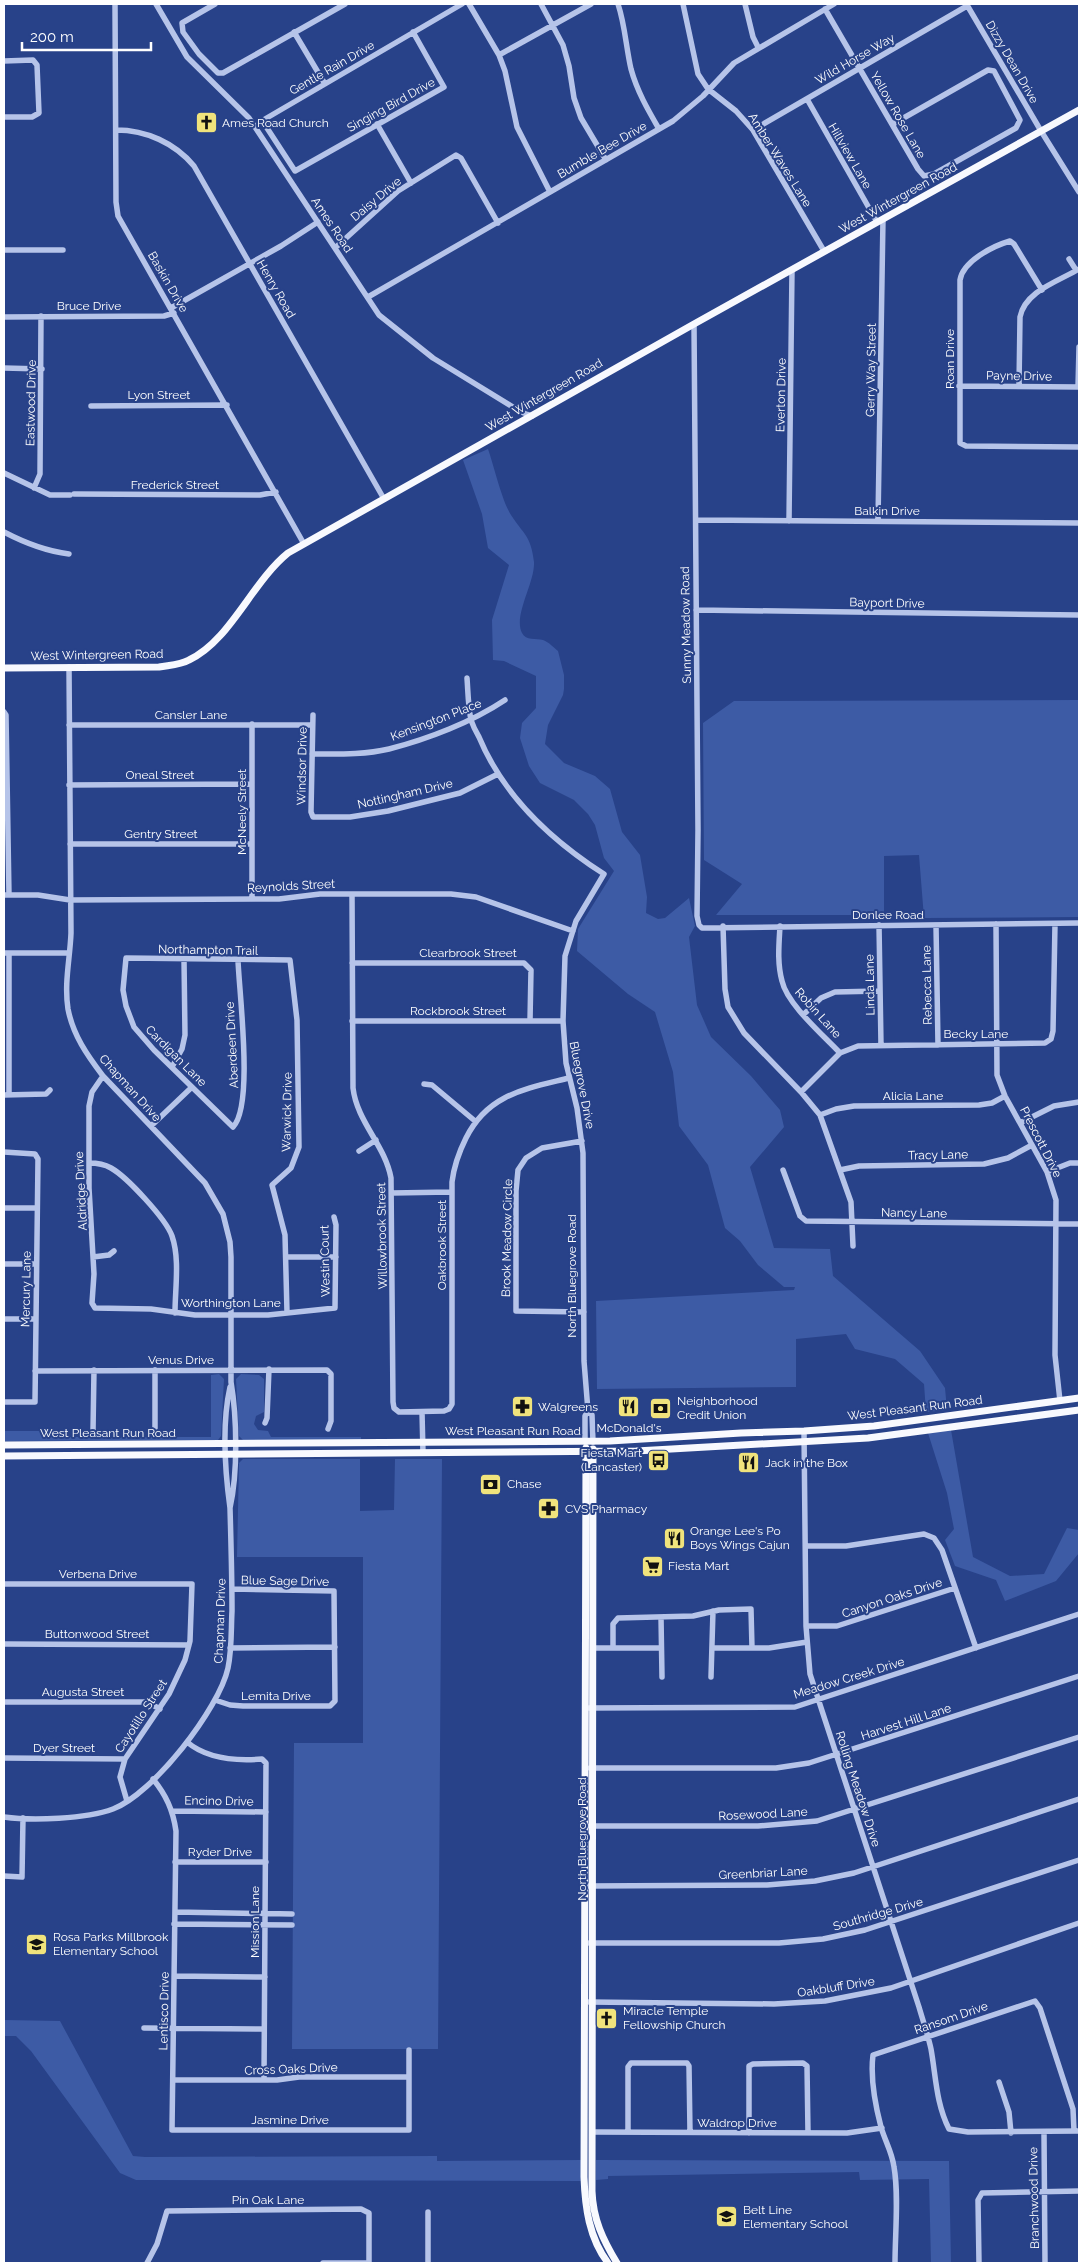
<svg xmlns="http://www.w3.org/2000/svg" width="1083" height="2267" font-family="Raleway,sans-serif">
<rect width="100%" height="100%" fill="#284289"/>
<path fill="#3d5ba5" d="M488,449C494,466 502,501 511,515C523,534 531,535 534,562C535,583 513,615 522,633C526,641 536,638 543,640C549,642 554,648 558,651L564,675V689L563,695L548,725L545,744L564,763L595,776L610,789L622,832L640,855L647,897L646,913L658,919L665,918L689,898L695,926L689,937L697,1005L711,1037L751,1076L780,1110L784,1127L750,1167L774,1248L830,1249L833,1276L920,1351L945,1388L947,1410L926,1412L924,1384L895,1359L855,1349L846,1334L796,1339V1387L597,1389L596,1301L794,1290L795,1287H784L758,1265L740,1241L725,1228L708,1165L679,1126L673,1072L655,1012L628,994L577,951L578,929L614,871L604,858L595,825L588,814L574,800L540,783L529,766L520,738L522,723L536,708V676L504,661L493,660L492,620L509,565L488,548L482,514L463,460Z
M1079,700V917L924,918L919,855L884,856V915H716L742,884L704,860L703,723L734,701Z
M219,1374L224,1379L221,1436L218,1440L4,1441V1431H60L61,1437H211V1375Z
M241,1374L259,1375L264,1379V1412L256,1416L254,1424L258,1430L268,1431L271,1437H361V1440H243L239,1436L236,1379Z
M951,1430L973,1557L1010,1576L1044,1574L1067,1528L1079,1530V1553L1056,1581L1005,1601L996,1580L955,1566L945,1540L954,1529L947,1493L928,1433Z
M243,1459H360V1511L394,1510L395,1459H442L438,2049H292L294,1743H363V1557H237L239,1463Z
M4,2020L60,2021L133,2156L145,2157L437,2156V2161L582,2160L581,2181L136,2180L120,2173L31,2051L16,2036H4Z
M596,2160L949,2161L951,2263H931L929,2179L860,2180L859,2172L608,2176V2179L596,2180Z"/>
<g fill="none" stroke-linecap="round" stroke-linejoin="round">
<path stroke="#b6c4e9" stroke-width="5.5" d="M115,4L116,202L118,216L304,544
M156,4L187,57L249,118L379,315L433,358L521,412L532,416
M215,4L182,23L183,32L199,54L218,73H223L345,4
M469,4L499,55L505,71L517,127L550,192
M541,4L563,45L569,66L574,98L581,118L606,160
M618,4C625,25 626,47 631,69C637,91 648,110 659,129
M683,4L698,74L708,89L736,111L753,130L824,251
M745,4L753,37L758,47
M967,5L1041,131L1079,192
M825,9L918,169L924,176L934,174L1016,128L1020,120L994,71L988,70L893,124
M294,32L325,84
M413,32L444,87L295,171L267,128L265,119L462,4
M499,55L591,4
M4,61L33,60L37,65L39,113L32,117H4
M807,99L877,222
M377,124L411,183
M116,130C146,130 175,143 194,166L384,499
M753,130L967,6
M335,248L398,191L456,155L461,158L498,223
M4,250H63
M1069,259L1076,270
M1042,290L1014,244L1010,241C993,246 963,261 960,280V443L966,446L1079,447
M368,297L673,121L703,96L734,63L834,4
M171,308L281,246L318,222
M4,317L164,316L174,313
M694,324L698,830L697,916L699,925L702,928L1079,923
M4,368L42,369
M959,386L1079,387
M1019,386L1020,317C1025,291 1059,281 1079,269
M1078,387L1079,347
M91,406L227,405
M4,473L50,495H70
M34,488L40,474L41,316
M74,494L260,495L276,492
M696,520L1079,523
M789,521L792,270
M878,521L883,219
M4,532C25,543 45,551 69,554
M696,610L1079,615
M69,667C69,756 71,845 71,933C70,959 64,983 68,1009C73,1035 87,1055 103,1076L205,1183L223,1214L230,1242L231,1257V1382C237,1418 238,1472 230,1508
M467,678C468,691 468,706 471,720C473,726 476,732 479,737C503,795 551,840 604,874L576,921L565,956L563,1021L566,1063L577,1108L583,1153L584,1361L588,1411L592,1415L593,1442
M4,712L6,715L9,895
M313,715L311,812L313,817H350L388,811L460,793L498,774
M69,725H312
M312,754C337,754 364,755 389,749C428,739 472,722 505,700
M69,785L252,784
M70,844H252
M352,894L353,1088C357,1122 385,1145 391,1178L393,1402L394,1408L399,1412L444,1411L449,1409L452,1404V1182C454,1166 459,1152 466,1138C488,1094 525,1089 569,1078
M4,895H38L70,900L279,899L320,894H451L476,897L573,931
M252,899V724
M996,924L997,1075L1005,1096L1047,1172L1056,1200L1055,1355L1060,1401
M879,925L881,1045
M936,925L938,1045
M723,926L725,989L728,1007L744,1033L801,1092L820,1115L851,1202L853,1246
M780,926C779,944 777,963 782,981C787,1004 823,1035 840,1053
M4,953H69
M9,953V1095
M238,960C239,992 254,1106 233,1127L154,1050L134,1027L126,1006L123,990L126,958L290,960L297,1020L299,1147L291,1168L272,1185L285,1235L287,1312
M352,963H524L531,970L530,1021
M804,1014L821,998L835,992L880,991
M352,1021H563
M172,1067L182,1049L185,1035L184,959
M103,1076L92,1092L89,1106V1188L94,1274L92,1303L95,1308L151,1309L195,1315H268L335,1308L336,1225L334,1217
M424,1084L432,1085L475,1121
M801,1092L840,1053L858,1046L1045,1043L1051,1039L1053,1031L1055,924
M4,1095L46,1094L50,1090
M820,1115L836,1109L854,1106L979,1105L992,1103L1005,1096
M1020,1123L1054,1106L1079,1102
M151,1126L192,1087
M582,1141L542,1148L526,1158L518,1170L516,1191V1311L584,1312
M359,1151L376,1140
M4,1152L35,1154L38,1159L35,1402H4
M89,1163C96,1163 104,1164 111,1168C127,1177 166,1219 172,1236C180,1259 175,1289 175,1313
M783,1170L800,1216L806,1221L1079,1224
M840,1170L859,1166L984,1164L1008,1158L1032,1145
M1047,1172L1070,1163H1079
M392,1193L451,1192
M4,1208H37
M93,1257L109,1255L114,1251
M286,1257H336
M4,1264H36
M4,1319H35
M155,1370V1428
M35,1371L327,1370L331,1374V1421L328,1429
M422,1412L423,1453
M265,1423L267,1418L269,1369
M93,1431L94,1370
M804,1431L806,1626L810,1674L919,2007C923,2021 928,2035 931,2049C936,2077 936,2103 949,2129L968,2132L1079,2131
M585,1442V1416L588,1411
M806,1546H846L924,1534L934,1538L942,1550L976,1648
M4,1584H192L190,1641L185,1660L169,1694L125,1759L120,1777L127,1801
M661,1617L662,1677
M806,1626H837L955,1588
M4,1644L189,1645
M230,1648L335,1647
M593,1648H661
M613,1648V1624L618,1618L693,1616L719,1610L751,1609L752,1648
M713,1648H769L807,1642
M711,1677L713,1611
M215,1700L230,1705L243,1706H330L335,1701L334,1591L232,1589
M4,1702H147L160,1709
M589,1708L795,1707L1079,1614
M187,1742C207,1759 237,1761 262,1759L266,1763L264,2080
M4,1758L125,1759
M590,1768H776L809,1763L1079,1676
M153,1779C166,1795 173,1810 176,1831L172,2130H409V2050
M172,1811L266,1812
M4,1817C32,1821 86,1819 113,1809C153,1794 219,1709 228,1668C232,1649 231,1629 232,1611C232,1577 231,1542 230,1508C225,1471 222,1423 230,1387
M590,1826H758L817,1821L1079,1737
M175,1862H266
M4,1876L22,1877L23,1818
M589,1886L767,1885L815,1881L854,1873L1079,1799
M175,1912L292,1914
M174,1924L292,1925
M589,1943H779L823,1939L865,1930L1079,1860
M174,1976L265,1977
M589,2002L774,2004L825,2001L891,1988L1079,1923
M144,2028L264,2029
M173,2080H277L299,2077H409
M999,2082L1009,2112L1011,2133
M592,2132L847,2133L882,2128
M628,2132V2067L631,2063H687L689,2066L690,2132
M1044,2132L1045,2263
M749,2133V2066L753,2064L803,2063L807,2066L808,2133
M428,2212V2263
M147,2263L157,2244L167,2211L361,2209L369,2213V2263
M323,2263H369
M895,2263C895,2235 899,2194 894,2167C892,2152 885,2141 881,2127C875,2104 870,2079 873,2055L1035,2001L1040,2008L1073,2109L1074,2131
M979,2263L978,2200L982,2193L1079,2191"/>
<path stroke="#f8f9fe" stroke-width="7" d="M4,668L159,667C170,665 180,665 189,660C230,641 252,582 288,553L694,324L1079,110
M4,1445L610,1441L741,1433L804,1431L874,1426L1079,1398
M586,1448L584,2177C585,2207 589,2238 608,2263
M593,1449L592,2191C593,2219 603,2240 617,2263
M4,1456L636,1451L868,1438L1079,1410"/>
</g>
<defs>
<symbol id="church-square" viewBox="-11 -11 22 22"><rect x="-9" y="-9" width="18" height="18" rx="4" fill="#f0e37c" stroke="#284289"/><path d="M-1.2-6h2.4v3.5h3.3v2.4h-3.3V6h-2.4V-.1h-3.3v-2.4h3.3Z" fill="#111"/></symbol>
<symbol id="pharmacy-square" viewBox="-11 -11 22 22"><rect x="-9" y="-9" width="18" height="18" rx="4" fill="#f0e37c" stroke="#284289"/><path d="M-2-6h4v4h4v4h-4v4h-4v-4h-4v-4h4Z" fill="#111"/></symbol>
<symbol id="restaurant-square" viewBox="-11 -11 22 22"><rect x="-9" y="-9" width="18" height="18" rx="4" fill="#f0e37c" stroke="#284289"/><path d="M-5-6h1v4h1v-4h1v4h1v-4h1v5L-1.5 .5V6h-2V.5L-5-1ZM5-6V6H3V1.5H1.5Q1.5-4 5-6Z" fill="#111"/></symbol>
<symbol id="bank-square" viewBox="-11 -11 22 22"><rect x="-9" y="-9" width="18" height="18" rx="4" fill="#f0e37c" stroke="#284289"/><path d="M-6-4H6V4H-6ZM0-2.3a2.3 2.3 0 1 0 0 4.6a2.3 2.3 0 1 0 0-4.6Z" fill="#111"/></symbol>
<symbol id="bus-square" viewBox="-11 -11 22 22"><rect x="-9" y="-9" width="18" height="18" rx="4" fill="#f0e37c" stroke="#284289"/><path d="M-5-6H5V4H4V6H2V4H-2V6H-4V4H-5ZM-3.5-4V0h7V-4ZM-3.5 1.2v1.5H-2V1.2ZM2 1.2v1.5H3.5V1.2Z" fill="#111"/></symbol>
<symbol id="supermarket-square" viewBox="-11 -11 22 22"><rect x="-9" y="-9" width="18" height="18" rx="4" fill="#f0e37c" stroke="#284289"/><path d="M-6-5.5h2.5l.6 2H6L4.5 2H-2.5L-4.4-4H-6ZM-1.5 3.2a1.3 1.3 0 1 0 .1 0ZM3 3.2a1.3 1.3 0 1 0 .1 0Z" fill="#111"/></symbol>
<symbol id="school-square" viewBox="-11 -11 22 22"><rect x="-9" y="-9" width="18" height="18" rx="4" fill="#f0e37c" stroke="#284289"/><path d="M0-5L7-2L0 1L-7-2ZM-4 1L0 2.5L4 1V4Q0 6-4 4Z" fill="#111"/></symbol>
</defs>
<g fill-rule="evenodd">
<use href="#church-square" x="194" y="110" width="25" height="25"/>
<use href="#pharmacy-square" x="510" y="1394" width="25" height="25"/>
<use href="#restaurant-square" x="616" y="1394" width="25" height="25"/>
<use href="#bank-square" x="648" y="1396" width="25" height="25"/>
<use href="#bus-square" x="646" y="1448" width="25" height="25"/>
<use href="#restaurant-square" x="736" y="1450" width="25" height="25"/>
<use href="#bank-square" x="478" y="1472" width="25" height="25"/>
<use href="#pharmacy-square" x="536" y="1496" width="25" height="25"/>
<use href="#restaurant-square" x="662" y="1526" width="25" height="25"/>
<use href="#supermarket-square" x="640" y="1554" width="25" height="25"/>
<use href="#school-square" x="24" y="1932" width="25" height="25"/>
<use href="#church-square" x="594" y="2006" width="25" height="25"/>
<use href="#school-square" x="714" y="2204" width="25" height="25"/>
</g>
<g text-anchor="middle" dominant-baseline="central" stroke-width="4" stroke-linejoin="round" paint-order="stroke">
<g font-size="12" fill="#fff" stroke="#284289">
<text transform="translate(855 59) rotate(-30)">Wild Horse Way</text>
<text transform="translate(1012 62) rotate(60)">Dizzy Dean Drive</text>
<text transform="translate(332 68) rotate(-30)">Gentle Rain Drive</text>
<text transform="translate(391 105) rotate(-29)">Singing Bird Drive</text>
<text transform="translate(898 115) rotate(60)">Yellow Rose Lane</text>
<text transform="translate(602 150) rotate(-30)">Bumble Bee Drive</text>
<text transform="translate(850 156) rotate(60)">Hillview Lane</text>
<text transform="translate(780 160) rotate(58)">Amber Waves Lane</text>
<text transform="translate(898 198) rotate(-29)">West Wintergreen Road</text>
<text transform="translate(376 199) rotate(-40)">Daisy Drive</text>
<text transform="translate(332 225) rotate(56)">Ames Road</text>
<text transform="translate(168 282) rotate(60)">Baskin Drive</text>
<text transform="translate(276 289) rotate(60)">Henry Road</text>
<text x="89" y="306">Bruce Drive</text>
<text transform="translate(950 359) rotate(-90)">Roan Drive</text>
<text transform="translate(871 370) rotate(-89)">Gerry Way Street</text>
<text transform="translate(1019 376) rotate(1)">Payne Drive</text>
<text x="159" y="395">Lyon Street</text>
<text transform="translate(544 395) rotate(-30)">West Wintergreen Road</text>
<text transform="translate(781 395) rotate(-89)">Everton Drive</text>
<text transform="translate(31 403) rotate(-89)">Eastwood Drive</text>
<text x="175" y="485">Frederick Street</text>
<text x="887" y="511">Balkin Drive</text>
<text transform="translate(887 603) rotate(1)">Bayport Drive</text>
<text transform="translate(686 625) rotate(-91)">Sunny Meadow Road</text>
<text transform="translate(97 655) rotate(-1)">West Wintergreen Road</text>
<text x="191" y="715">Cansler Lane</text>
<text transform="translate(436 720) rotate(-21)">Kensington Place</text>
<text transform="translate(302 766) rotate(-89)">Windsor Drive</text>
<text x="160" y="775">Oneal Street</text>
<text transform="translate(405 794) rotate(-13)">Nottingham Drive</text>
<text transform="translate(242 812) rotate(-90)">McNeely Street</text>
<text x="161" y="834">Gentry Street</text>
<text transform="translate(291 886) rotate(-3)">Reynolds Street</text>
<text x="888" y="915">Donlee Road</text>
<text transform="translate(208 950) rotate(1)">Northampton Trail</text>
<text x="468" y="953">Clearbrook Street</text>
<text transform="translate(870 985) rotate(-91)">Linda Lane</text>
<text transform="translate(927 985) rotate(-91)">Rebecca Lane</text>
<text x="458" y="1011">Rockbrook Street</text>
<text transform="translate(818 1013) rotate(48)">Robin Lane</text>
<text x="976" y="1034">Becky Lane</text>
<text transform="translate(232 1045) rotate(-93)">Aberdeen Drive</text>
<text transform="translate(176 1056) rotate(45)">Cardigan Lane</text>
<text transform="translate(582 1085) rotate(79)">Bluegrove Drive</text>
<text transform="translate(130 1088) rotate(48)">Chapman Drive</text>
<text x="913" y="1096">Alicia Lane</text>
<text transform="translate(287 1112) rotate(-89)">Warwick Drive</text>
<text transform="translate(1041 1142) rotate(63)">Prescott Drive</text>
<text transform="translate(938 1155) rotate(-1)">Tracy Lane</text>
<text transform="translate(81 1191) rotate(-93)">Aldridge Drive</text>
<text transform="translate(914 1213) rotate(1)">Nancy Lane</text>
<text transform="translate(382 1236) rotate(-91)">Willowbrook Street</text>
<text transform="translate(507 1238) rotate(-89)">Brook Meadow Circle</text>
<text transform="translate(442 1245) rotate(-90)">Oakbrook Street</text>
<text transform="translate(325 1261) rotate(-91)">Westin Court</text>
<text transform="translate(572 1276) rotate(-90)">North Bluegrove Road</text>
<text transform="translate(26 1289) rotate(-89)">Mercury Lane</text>
<text x="231" y="1303">Worthington Lane</text>
<text x="181" y="1360">Venus Drive</text>
<text transform="translate(915 1408) rotate(-7)">West Pleasant Run Road</text>
<text x="513" y="1431">West Pleasant Run Road</text>
<text x="108" y="1433">West Pleasant Run Road</text>
<text x="98" y="1574">Verbena Drive</text>
<text transform="translate(285 1581) rotate(1)">Blue Sage Drive</text>
<text transform="translate(892 1598) rotate(-18)">Canyon Oaks Drive</text>
<text transform="translate(220 1621) rotate(-88)">Chapman Drive</text>
<text x="97" y="1634">Buttonwood Street</text>
<text transform="translate(849 1678) rotate(-17)">Meadow Creek Drive</text>
<text x="83" y="1692">Augusta Street</text>
<text x="276" y="1696">Lemita Drive</text>
<text transform="translate(141 1716) rotate(-57)">Cayotillo Street</text>
<text transform="translate(906 1722) rotate(-18)">Harvest Hill Lane</text>
<text x="64" y="1748">Dyer Street</text>
<text transform="translate(858 1789) rotate(72)">Rolling Meadow Drive</text>
<text transform="translate(219 1801) rotate(1)">Encino Drive</text>
<text transform="translate(763 1814) rotate(-3)">Rosewood Lane</text>
<text transform="translate(582 1839) rotate(-90)">North Bluegrove Road</text>
<text x="220" y="1852">Ryder Drive</text>
<text transform="translate(763 1873) rotate(-3)">Greenbriar Lane</text>
<text transform="translate(878 1914) rotate(-16)">Southridge Drive</text>
<text transform="translate(255 1922) rotate(-90)">Mission Lane</text>
<text transform="translate(836 1987) rotate(-9)">Oakbluff Drive</text>
<text transform="translate(164 2011) rotate(-89)">Lentisco Drive</text>
<text transform="translate(951 2018) rotate(-19)">Ransom Drive</text>
<text transform="translate(291 2069) rotate(-2)">Cross Oaks Drive</text>
<text x="290" y="2120">Jasmine Drive</text>
<text x="737" y="2123">Waldrop Drive</text>
<text transform="translate(1034 2198) rotate(-91)">Branchwood Drive</text>
<text x="268" y="2200">Pin Oak Lane</text>
</g>
<g font-size="12" fill="#fff" stroke="#284289" text-anchor="start">
<text x="222" y="123">Ames Road Church</text>
<text x="677" y="1401">Neighborhood<tspan x="677" dy="14">Credit Union</tspan></text>
<text x="538" y="1407">Walgreens</text>
<text x="629" y="1428" text-anchor="middle">McDonald's</text>
<text x="642" y="1453" text-anchor="end">Fiesta Mart<tspan x="642" dy="14">(Lancaster)</tspan></text>
<text x="765" y="1463">Jack in the Box</text>
<text x="507" y="1484">Chase</text>
<text x="565" y="1509">CVS Pharmacy</text>
<text x="690" y="1531">Orange Lee's Po<tspan x="690" dy="14">Boys Wings Cajun</tspan></text>
<text x="668" y="1566">Fiesta Mart</text>
<text x="53" y="1937">Rosa Parks Millbrook<tspan x="53" dy="14">Elementary School</tspan></text>
<text x="623" y="2011">Miracle Temple<tspan x="623" dy="14">Fellowship Church</tspan></text>
<text x="743" y="2210">Belt Line<tspan x="743" dy="14">Elementary School</tspan></text>
</g>
</g>
<rect width="1083" height="2267" fill="none" stroke="#ffffff" stroke-width="10"/>
<path d="M22 42v8h129v-8" fill="none" stroke="#ffffff" stroke-width="2.5"/>
<text x="30" y="42" font-size="15" fill="#ffffff" stroke="#284289" stroke-width="4" paint-order="stroke">200 m</text>
</svg>
